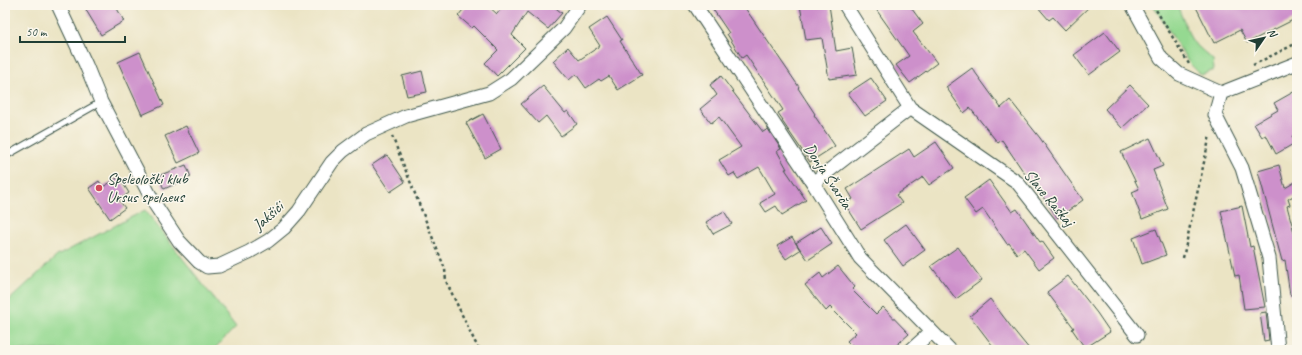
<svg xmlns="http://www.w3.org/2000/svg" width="1302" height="355" font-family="Caveat,sans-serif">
<rect width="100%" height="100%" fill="#fbf7ec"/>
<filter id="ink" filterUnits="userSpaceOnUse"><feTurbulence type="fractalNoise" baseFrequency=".025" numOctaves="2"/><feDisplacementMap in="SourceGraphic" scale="8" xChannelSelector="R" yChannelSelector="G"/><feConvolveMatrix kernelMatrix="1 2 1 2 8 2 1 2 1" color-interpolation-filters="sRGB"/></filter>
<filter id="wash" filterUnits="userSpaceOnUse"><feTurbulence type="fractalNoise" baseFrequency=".012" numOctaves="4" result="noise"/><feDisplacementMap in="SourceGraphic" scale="16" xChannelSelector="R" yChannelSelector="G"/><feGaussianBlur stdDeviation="0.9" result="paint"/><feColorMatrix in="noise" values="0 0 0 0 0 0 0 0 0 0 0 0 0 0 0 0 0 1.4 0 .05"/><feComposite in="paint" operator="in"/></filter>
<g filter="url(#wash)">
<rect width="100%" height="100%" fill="#ebe4c4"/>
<path fill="#95d991" stroke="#5a8b62" d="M1153,5H1179V10L1192,41L1213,60L1214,70L1201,75L1189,63Z
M145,210L236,327L213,350H5V304L57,256Z"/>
<g id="blocks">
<path fill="#cd90cb" d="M94,5H115L124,21L101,35L86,10Z
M467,5H487L497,14L504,5H552L562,13L548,29L527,12L512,35L525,48L497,76L485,63L498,50L474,26L472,28L458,16Z
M710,5H743L799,87L798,88L815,114L814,115L835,146L810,162L782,121L783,120L778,113L783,110L746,55L742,58L727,34L729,33Z
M800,5H829L836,51L852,48L857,75L829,79L822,38L806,40Z
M873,5H909L923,24L913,32L937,63L910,83L896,65L909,56Z
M1036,5H1091L1065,30L1053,17L1049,20Z
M1195,5H1297V18L1247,43L1240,30L1214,43Z
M607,17L622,40L620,41L642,75L618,90L609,76L601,81L599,79L586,88L576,74L569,80L553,61L568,47L579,60L600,46L589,29Z
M1105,32L1120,52L1089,75L1074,55Z
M140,52L164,105L142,115L118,62Z
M972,68L1001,108L1010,100L1040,138L1083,200L1058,218L1028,176L1027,177L1002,140L998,143L970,108L964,113L946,87Z
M422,71L427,92L407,96L402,76Z
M721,76L763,132L768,129L781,149L777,151L787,169H785L806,200L782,215L776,206L766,212L760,203L775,194L759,167L738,179L734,173L729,176L719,160L741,147L719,117L711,123L700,109L717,95L710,85Z
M871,78L887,101L865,116L848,93Z
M1130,85L1148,104L1122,128L1105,109Z
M543,86L565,113L568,111L577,124L561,136L546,116L538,123L521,104Z
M1297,90V134L1292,136L1295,143L1276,154L1266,135L1262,137L1254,124L1278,110L1274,103Z
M483,114L501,149L485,158L466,123Z
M186,126L199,153L178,163L165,136Z
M1150,138L1163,166L1153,170L1168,209L1142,219L1132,192L1139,189L1121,152Z
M936,142L954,168L929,185L923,177L896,195L902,203L861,229L845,204L853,199L847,189L909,149L914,157Z
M387,155L405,182L390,192L372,165Z
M186,165L191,177L164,189L158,176Z
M1279,165L1285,188L1297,181V194L1288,199L1290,205L1287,206L1295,236L1297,235V295H1290L1285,260L1282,261L1258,171Z
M119,177L129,193L119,200L125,208L110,219L89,188L99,181L103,187Z
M989,180L1012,212L1017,209L1040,242L1042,241L1054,258L1039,269L1024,249L1017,254L1009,243L1007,244L983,209L976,214L964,198Z
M1242,206L1250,247L1253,246L1265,307L1244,309L1239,275L1235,276L1221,211Z
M724,211L732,224L713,234L706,222Z
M906,224L925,250L903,266L884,240Z
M821,227L832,244L808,260L796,243Z
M1156,229L1166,255L1142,264L1133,238Z
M792,237L800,250L786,259L777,246Z
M958,247L982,280L956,299L931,266Z
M838,266L855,287L852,290L876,314L883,307L909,334L891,350H856L847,341L856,333L830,307L826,311L805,285L820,273L823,278Z
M1068,276L1097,313L1110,332L1085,348L1072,329L1074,328L1047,292Z
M990,299L1012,328L1030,350H996L970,316Z
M1266,312L1269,340L1264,341L1260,313Z"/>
</g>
</g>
<g filter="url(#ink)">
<use href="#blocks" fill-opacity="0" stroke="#3e564a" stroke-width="1"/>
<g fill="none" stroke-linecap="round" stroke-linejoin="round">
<defs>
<path id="lane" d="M7,155L101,102"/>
<path id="street" d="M58,5L86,65L101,102L154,203L179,241L199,262L207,267L219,266L249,252L268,241L284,228L299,211L332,162L343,151L366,134L406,116L489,93L511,79L564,28L580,5
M695,5L813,183L860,258L950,350
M845,5L910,108L1017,182L1137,335
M1132,5L1161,58L1179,74L1221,93
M1221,93L1215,115L1242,168L1269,258L1278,350
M1221,93L1297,63
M813,183L910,108
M911,350L931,332"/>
</defs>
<use href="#lane" stroke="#3e564a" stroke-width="8"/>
<use href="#street" stroke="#3e564a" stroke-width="15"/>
<path stroke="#3e564a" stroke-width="2.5" stroke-dasharray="3 3" stroke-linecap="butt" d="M1153,5L1189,64
M1253,65L1297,43
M392,136L445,269L446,281L475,342L480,350
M1183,258L1210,135"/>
<use href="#lane" stroke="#fff" stroke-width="6"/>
<use href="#street" stroke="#fff" stroke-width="13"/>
</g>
</g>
<circle fill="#d1495b" stroke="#fbf7ec" stroke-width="1.5" cx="99" cy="188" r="4"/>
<g text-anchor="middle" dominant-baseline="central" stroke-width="3" stroke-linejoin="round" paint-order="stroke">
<g font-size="16" fill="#1f3d34" stroke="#fbf7ec">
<text transform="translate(828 176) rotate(57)">Donja Švarča</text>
<text transform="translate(1049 198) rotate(50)">Slave Raškaj</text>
<text transform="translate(268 216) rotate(-42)">Jakšići</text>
</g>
<g font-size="16" fill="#1f3d34" stroke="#fbf7ec" text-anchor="start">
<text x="107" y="179">Speleološki klub<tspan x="107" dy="18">Ursus spelaeus</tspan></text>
</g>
</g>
<rect width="1302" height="355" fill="none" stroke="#fbf7ec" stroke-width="20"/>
<g transform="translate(1264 38) rotate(56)" stroke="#fbf7ec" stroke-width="3" paint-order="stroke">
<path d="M0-3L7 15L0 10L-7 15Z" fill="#1f3d34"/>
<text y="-6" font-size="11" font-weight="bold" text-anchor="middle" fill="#1f3d34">N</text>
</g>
<path d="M20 36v6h105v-6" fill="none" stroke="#1f3d34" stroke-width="2"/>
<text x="26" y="36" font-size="12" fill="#1f3d34" stroke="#fbf7ec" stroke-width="3" paint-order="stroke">50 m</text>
</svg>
